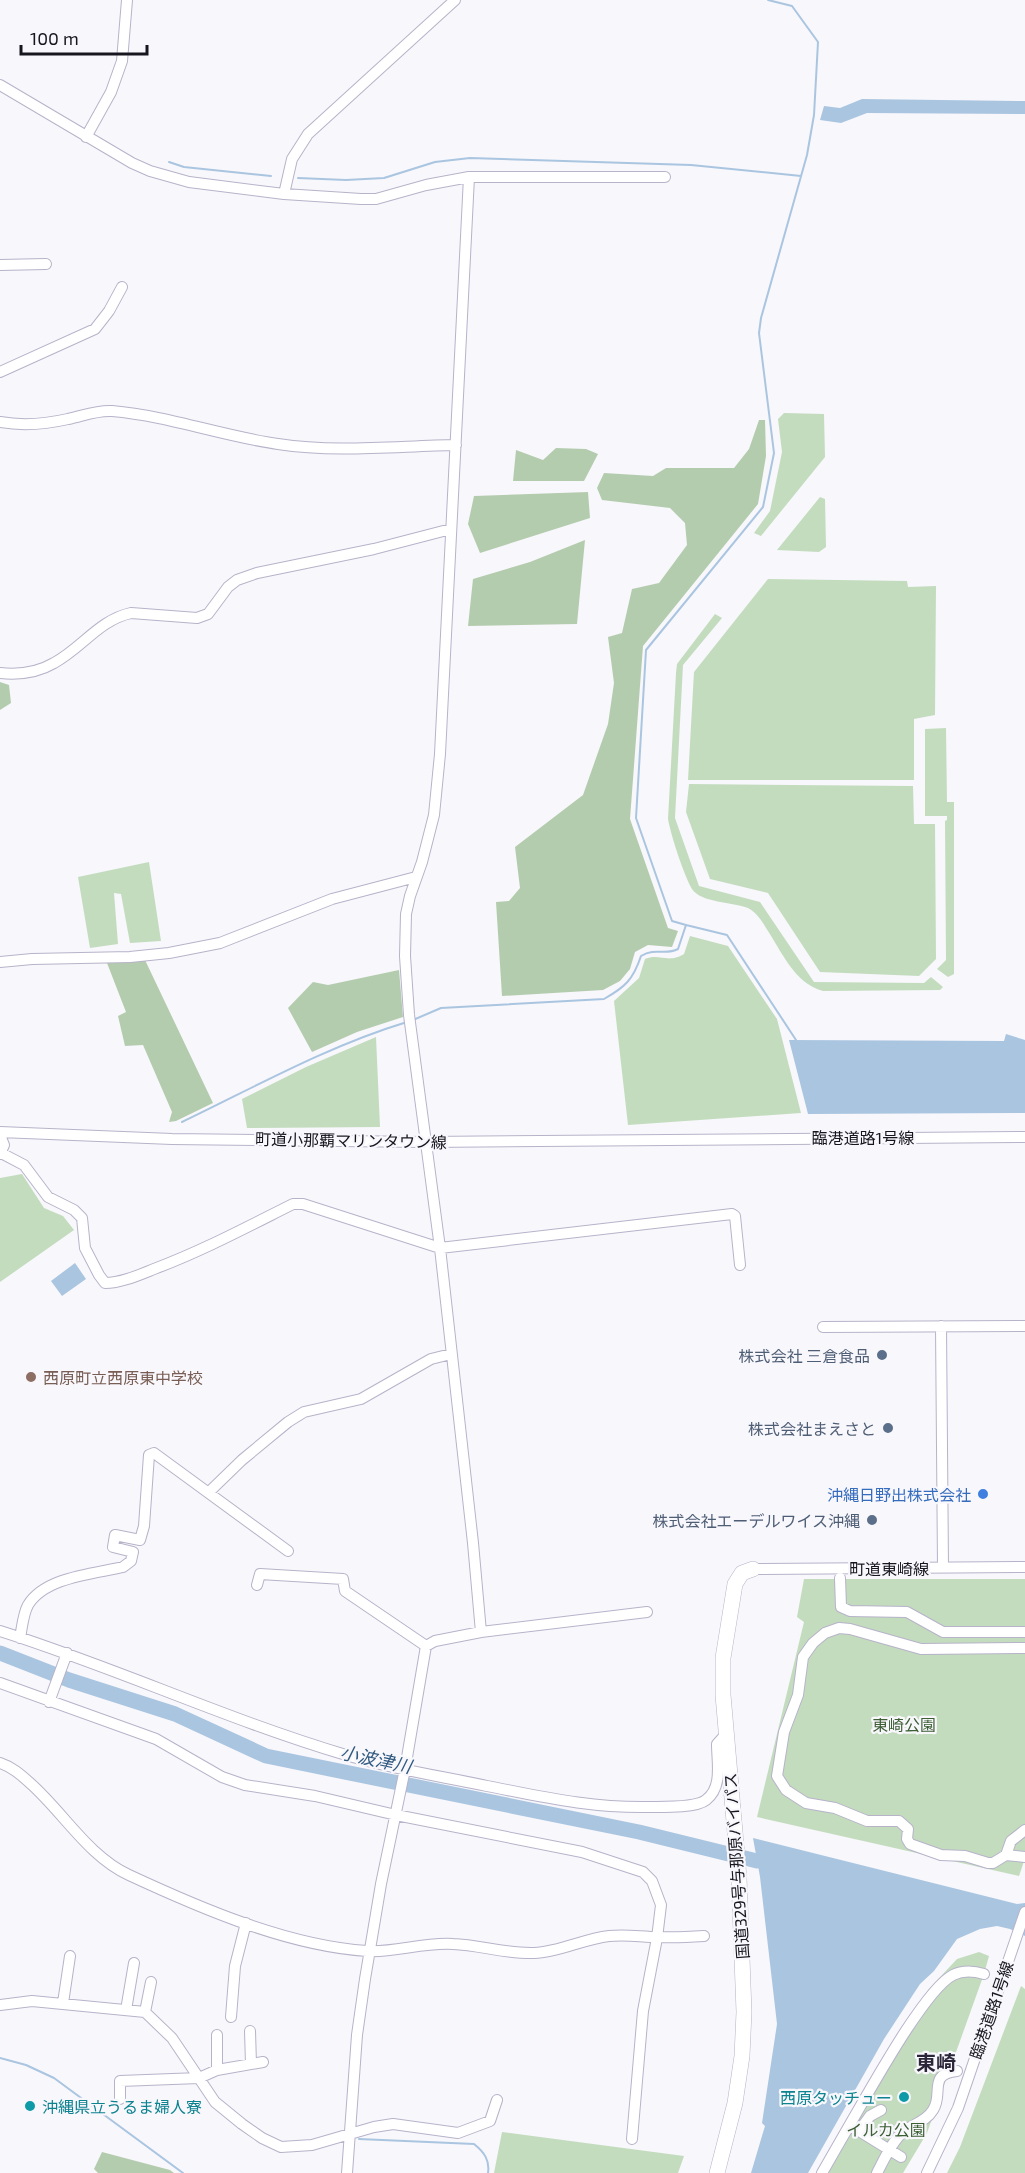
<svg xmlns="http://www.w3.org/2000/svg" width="1025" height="2173" font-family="'Exo 2','Noto Sans JP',sans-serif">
<rect width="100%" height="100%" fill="#f8f7fc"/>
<path fill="#c3dcbe" d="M784,413L824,414L825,457L761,536L754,533L770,511L782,452L778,419Z
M820,497L825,499L826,547L819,552L777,550Z
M768,579L907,581L908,587L936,586L935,715L914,719V780H688L694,672Z
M715,614L722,618L683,665L675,818L699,886L760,902L814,982L924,983L931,977L943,987L940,990L823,991C794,983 782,952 766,928C762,921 756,912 748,908C733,902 701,903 692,889C684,875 671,836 668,819L676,673L677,664Z
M946,728L947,802H954V974L948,977L937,969L946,960L945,821L947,820V816H925V729Z
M689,784L913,786L914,824H935L936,959L919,976L820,972L768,893L710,879L686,812Z
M149,862L161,941L130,943L121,894L114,893L118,944L90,948L78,877Z
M690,936L728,946L777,1019L801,1113L628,1125L614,1001L639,978L645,959C660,953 667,964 684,954Z
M376,1037L380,1127L247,1128L242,1099L306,1067Z
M22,1174L44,1208L63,1216L74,1230L0,1282V1178Z
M804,1579H1025V1858L1019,1876L757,1817L804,1622L797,1617Z
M979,1952L989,1956L984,1974L927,2133L903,2173H819L845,2126L928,1990L957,1959Z
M1021,1986L1025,1989V2173H947L960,2147Z
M502,2132L684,2156L678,2173H494Z"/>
<path fill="#b4ccae" d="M759,420H765L766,456L758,504L643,646L630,819L668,928L678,931L672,947L648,945L635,952L630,969L620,981L603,990L502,996L496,902L509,901L520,888L515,847L583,795L608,724L614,683L608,637L622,633L632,589L659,583L687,545L685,523L670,508L602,500L597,488L604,473L653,476L666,468H734L749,449Z
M556,448L586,449L598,454L584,481H513L516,450L543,460Z
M588,492L590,518L480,553L468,524L474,496Z
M585,540L577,624L468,626L473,579L530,562Z
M0,682L9,685L11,703L0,710Z
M145,960L213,1103L176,1121L169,1122L172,1112L143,1045L125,1046L118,1016L126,1012L107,963Z
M399,970L403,1017L357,1032L312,1052L288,1008L313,982L328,985Z
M102,2152L170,2170L174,2173H98L94,2169Z"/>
<path fill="#aac5e0" d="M862,99L1025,101V114L867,113L841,123L820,120L824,106L840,108Z
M1006,1034L1025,1040V1113L808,1114L789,1040L1004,1041Z
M75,1263L86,1279L62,1296L51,1281Z
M753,1838L1017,1904L1025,1903V1936L1010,1929L997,1926L980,1929L957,1939L934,1971L920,1984L884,2039L808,2173H751L765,2126L762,2123L777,2024L760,1877Z"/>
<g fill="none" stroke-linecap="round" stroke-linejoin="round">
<path stroke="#aac5e0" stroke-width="2" d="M169,162L184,167L271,176
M298,178L346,180L384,178L435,162L470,158L691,165L801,176
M686,925L672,921L636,818L646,650L763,507L774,453L759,333L761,318L807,155L814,115L818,42L792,6L768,0
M413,1020L441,1008L604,999C625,987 633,980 641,956C656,947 665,956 678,949L686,925L727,935L796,1040
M182,1122C257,1086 328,1046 407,1022
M0,2058L26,2065L54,2078L183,2173
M359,2139L474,2144C484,2152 490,2160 488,2173"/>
<path stroke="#aac5e0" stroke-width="15" d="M0,1653L69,1680L175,1714L266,1756L639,1832L757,1861"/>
<defs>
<path id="minor" d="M0,85L132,163L150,171L189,182L284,194L361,199H376L426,185L469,177H665
M86,137L111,92L122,61L127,0
M469,177L440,754L434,815L422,862L410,896L406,914L405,956L409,1015L440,1248L473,1543L481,1632
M284,194L292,159L308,134L455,0
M0,265L46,264
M0,372L95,329L109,311L122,287
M0,422C22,426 46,424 68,419C83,416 96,410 112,411C169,416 222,436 278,444C337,453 396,446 456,445
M0,673C19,675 37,673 54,663C82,648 99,620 131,613L197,618L208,614L228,587L237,580L257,573L374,549L451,529
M0,962L32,959L130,957L169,953L220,943L332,899L416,877
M0,1132L172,1139L425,1142L1025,1137
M0,1135L4,1145L0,1154
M1,1153L24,1165L48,1197L74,1210L82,1218L85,1248L99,1275L105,1283C121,1283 139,1275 154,1269C202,1251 247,1227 293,1204H303L440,1248L732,1214L735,1216L740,1265
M941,1326L943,1567
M823,1327L1025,1326
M209,1492L242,1460L288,1422L304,1412L361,1399L431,1359L451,1354
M753,1569L1025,1567
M840,1578L841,1607L850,1611L907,1612L943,1632H1025
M257,1585L260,1574L343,1579L345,1591L426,1646
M0,1631C117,1668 228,1720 346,1755C392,1769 440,1776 487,1786C544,1797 590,1808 649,1807C663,1807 696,1808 706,1800C723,1787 717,1763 717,1744L726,1734
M20,1638C22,1628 23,1614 28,1605C45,1577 93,1574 123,1567L131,1561L133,1552L113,1547L115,1535L140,1540L144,1526L149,1455L154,1453L288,1551
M1025,1648L921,1649L850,1629L839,1628L825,1633L813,1643L803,1657L798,1695L784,1732L777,1776L786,1790L806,1803L835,1808L867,1821H899L908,1829L907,1839L910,1844L941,1855L965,1856L988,1863H993L1006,1855L1011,1841L1025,1830
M0,1683L156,1739L222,1777L245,1785L315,1796L396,1815L582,1852L643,1872L652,1881L661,1905L657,1938L643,2011L632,2139
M49,1702L67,1653
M0,1763C12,1767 20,1774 30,1783C63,1812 88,1856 129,1875C200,1908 288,1946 367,1951C393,1953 424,1942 453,1944C480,1945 506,1954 534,1953C560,1952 583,1939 609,1936C626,1934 642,1937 659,1937C674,1938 689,1937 704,1936
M1006,1855L1025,1857
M63,2003L70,1956
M0,2005L32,2001L145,2012L172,2038L215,2102L242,2124L262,2138L281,2147L312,2145L374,2127L393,2124L458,2133L490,2121L497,2100
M126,2010L134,1963
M145,2012L151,1982
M231,2017L235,1966L246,1923
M250,2031L251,2064
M217,2035V2070
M120,2099V2081L199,2078L217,2070L263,2062
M881,2110L870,2116L859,2131L901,2157
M859,2131L849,2126C868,2094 924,1990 953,1975C963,1970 974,1971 984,1974
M347,2173L357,2035L365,1979L381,1884L405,1769L426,1646L435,1641L481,1632L647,1612
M822,2173L849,2126
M877,2173C884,2160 891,2143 902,2133C912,2124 926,2122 933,2110C944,2094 927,2074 957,2071
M927,2173L958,2108L1025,1912"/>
<path id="highway" d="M717,2173L735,2103L742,2056L744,2012L739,1878L723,1695V1658L735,1584L742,1573L753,1569"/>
</defs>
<use href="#minor" stroke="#b7b3c9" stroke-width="12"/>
<use href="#highway" stroke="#b7b3c9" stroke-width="16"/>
<use href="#minor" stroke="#fff" stroke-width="10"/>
<use href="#highway" stroke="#fff" stroke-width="15"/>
</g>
<g fill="#5c6f8a" stroke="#f8f7fc" stroke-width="2">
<circle cx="882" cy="1355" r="6"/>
<circle cx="888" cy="1428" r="6"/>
<circle cx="872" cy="1520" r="6"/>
</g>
<circle fill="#8d6e63" stroke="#f8f7fc" stroke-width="2" cx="31" cy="1377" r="6"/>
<circle fill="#3f7fe0" stroke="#f8f7fc" stroke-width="2" cx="983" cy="1494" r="6"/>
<g fill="#0f9aa8" stroke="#f8f7fc" stroke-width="2">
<circle cx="904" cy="2097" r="6"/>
<circle cx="30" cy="2106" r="6"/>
</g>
<g text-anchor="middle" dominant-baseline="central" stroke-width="4.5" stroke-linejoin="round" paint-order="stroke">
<g font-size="16" fill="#17151e" stroke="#f8f7fc">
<text x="863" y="1137">臨港道路1号線</text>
<text transform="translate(351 1140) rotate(1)">町道小那覇マリンタウン線</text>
<text x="889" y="1568">町道東崎線</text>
<text transform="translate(736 1866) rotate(-94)">国道329号与那原バイパス</text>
<text transform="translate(991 2010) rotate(-71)">臨港道路1号線</text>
</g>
<g font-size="16" fill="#4e5e75" stroke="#f8f7fc" text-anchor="end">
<text x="870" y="1355">株式会社 三倉食品</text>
<text x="876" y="1428">株式会社まえさと</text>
<text x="860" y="1520">株式会社エーデルワイス沖縄</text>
</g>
<g font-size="16" fill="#785e54" stroke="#f8f7fc" text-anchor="start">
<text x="43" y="1377">西原町立西原東中学校</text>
</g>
<g font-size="16" fill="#366cbe" stroke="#f8f7fc" text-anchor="end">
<text x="971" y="1494">沖縄日野出株式会社</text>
</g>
<g font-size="16" fill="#3b5e33" stroke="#f8f7fc">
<text x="904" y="1724">東崎公園</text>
<text x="886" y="2129">イルカ公園</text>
</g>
<g font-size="16" fill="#0d838f" stroke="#f8f7fc" text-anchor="end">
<text x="892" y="2097">西原タッチュー</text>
<text x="42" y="2106" text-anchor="start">沖縄県立うるま婦人寮</text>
</g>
<g font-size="18" font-style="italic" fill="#315a81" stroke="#f8f7fc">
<text transform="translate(376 1759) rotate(12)">小波津川</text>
</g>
<g font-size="20" font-weight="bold" fill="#2b2739" stroke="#f8f7fc">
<text x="936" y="2062">東崎</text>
</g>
</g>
<path d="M21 45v9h126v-9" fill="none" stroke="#17151e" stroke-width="3"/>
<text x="30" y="45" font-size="18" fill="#17151e" stroke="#f8f7fc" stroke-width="4.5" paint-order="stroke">100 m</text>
</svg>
